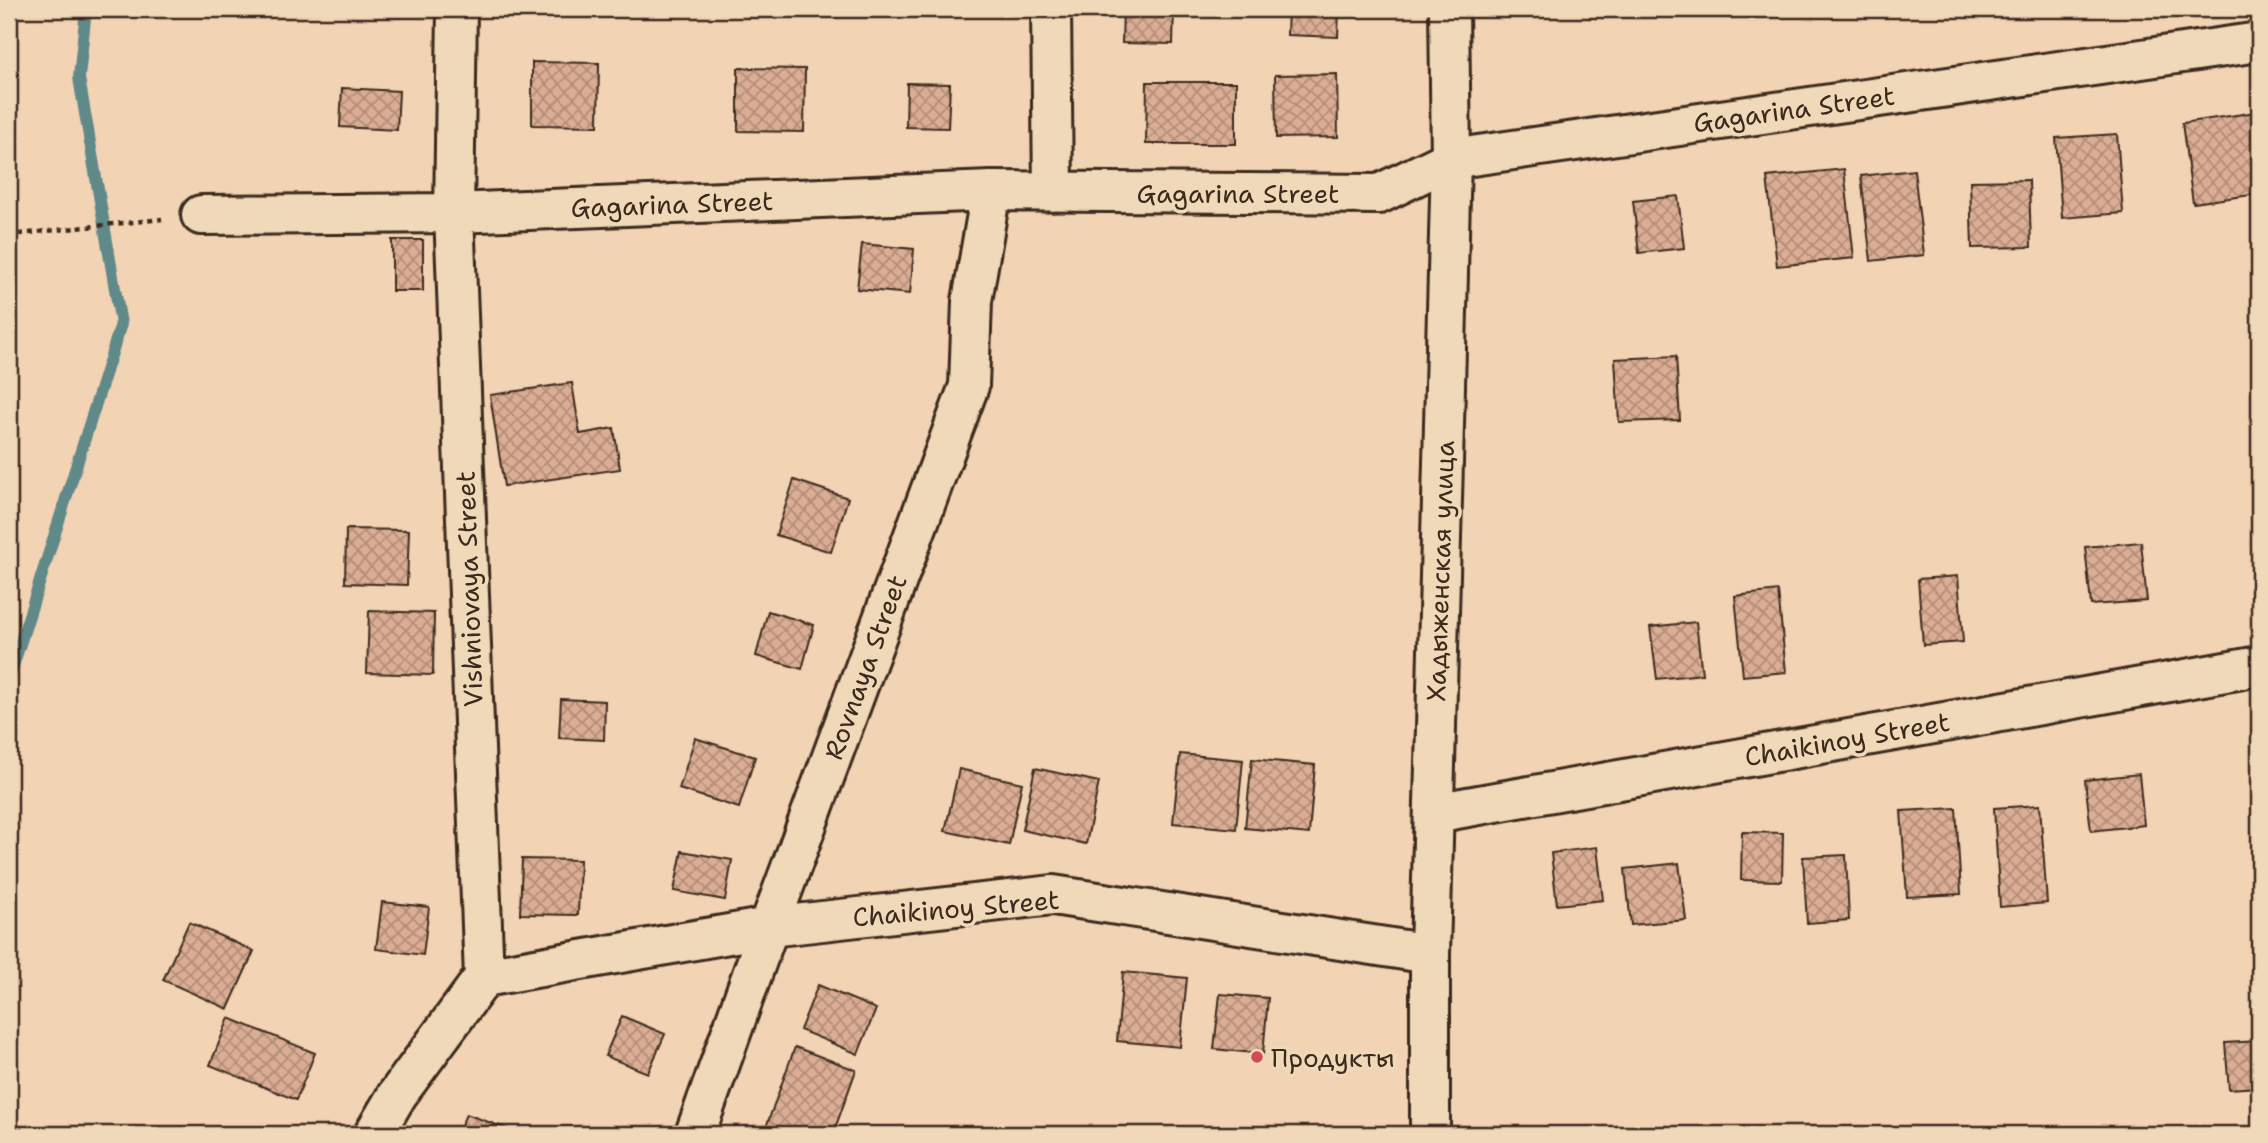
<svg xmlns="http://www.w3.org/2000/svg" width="2268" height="1143" font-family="'Shantell Sans',sans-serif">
<defs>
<pattern id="building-cross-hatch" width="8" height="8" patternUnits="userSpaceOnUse" patternTransform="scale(1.75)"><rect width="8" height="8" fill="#dbad94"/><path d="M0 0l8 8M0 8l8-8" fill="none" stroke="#b38d78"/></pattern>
</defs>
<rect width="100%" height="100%" fill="#f2d3b4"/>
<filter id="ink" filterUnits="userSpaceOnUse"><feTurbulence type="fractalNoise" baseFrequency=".0143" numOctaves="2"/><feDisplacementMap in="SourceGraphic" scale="14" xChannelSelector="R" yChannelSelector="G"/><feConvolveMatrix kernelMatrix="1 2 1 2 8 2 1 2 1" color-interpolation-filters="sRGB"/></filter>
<g filter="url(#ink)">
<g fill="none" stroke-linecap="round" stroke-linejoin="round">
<path stroke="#608989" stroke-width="12" d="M9,679L121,324L79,78L86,9"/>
</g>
<path fill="url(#building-cross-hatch)" stroke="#3b2a1e" stroke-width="2" d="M1123,9H1174L1173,44L1122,43Z
M1288,9H1339L1338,37L1287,35Z
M1727,9H1773L1774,12L1728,18Z
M532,62L599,63L598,126L532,125Z
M738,68L805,69L804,132L738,131Z
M1337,74L1338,137L1276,138L1275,75Z
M1147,82H1236V144H1146Z
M907,83L950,84L948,128L906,127Z
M342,88L399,91L397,130L340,127Z
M2257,112L2259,130V194L2193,203L2182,123Z
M2117,134L2123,213L2062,218L2056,138Z
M1844,169L1854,258L1777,266L1767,177Z
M1914,170L1924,255L1871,261L1861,176Z
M2029,180L2031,247L1972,248L1970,181Z
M1678,196L1684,248L1639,253L1633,201Z
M392,240H423V291H392Z
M862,244L914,249L910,294L857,289Z
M1676,356L1680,420L1619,422L1615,359Z
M572,383L580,434L614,428L620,469L504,486L490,395Z
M794,480L848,498L831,552L776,535Z
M346,529L409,530L407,585L345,583Z
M2141,542L2147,601L2091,605L2085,547Z
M1958,576L1963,642L1923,645L1918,579Z
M1778,591L1786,672L1743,676L1735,596Z
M369,611L434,613L433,675L367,673Z
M768,611L814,625L802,669L756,656Z
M1696,622L1702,674L1657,679L1650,627Z
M561,699L605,701L604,740L559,738Z
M695,738L755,757L739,808L679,789Z
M1180,754L1243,760L1236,829L1173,823Z
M1252,759L1315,765L1309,834L1245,828Z
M1035,768L1099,782L1086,844L1022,830Z
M959,769L1022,783L1009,845L945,831Z
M2139,774L2144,825L2091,831L2085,780Z
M2040,805L2047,903L2000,907L1994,808Z
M1956,808L1961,894L1907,897L1901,811Z
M1742,832L1783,833L1782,881L1741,880Z
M1597,847L1603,900L1557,905L1551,853Z
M682,851L732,860L725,900L674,891Z
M1846,855L1849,920L1807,923L1803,857Z
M522,859L580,860L578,915L520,914Z
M1679,863L1686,920L1631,925L1625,869Z
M382,902L429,907L423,955L376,949Z
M189,922L254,951L228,1009L163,980Z
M1123,972L1187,978L1180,1047L1117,1041Z
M818,985L876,1009L858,1054L800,1030Z
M1220,994L1268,998L1263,1054L1214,1049Z
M622,1016L665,1034L648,1073L605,1056Z
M229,1018L315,1053L296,1100L210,1065Z
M2259,1041V1087L2229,1089L2225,1043Z
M795,1047L856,1070L833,1134H779L765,1130Z
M466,1114L519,1133L518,1134H458Z"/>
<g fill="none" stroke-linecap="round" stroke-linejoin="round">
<defs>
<path id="minor" d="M1051,9L1053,192
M201,215L454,213L991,191L1379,194L1451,159L2259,42
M1434,813L2259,666
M484,977L769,927L1053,895L1430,954
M374,1134L397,1095L484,977L454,213L457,9
M695,1134L769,927L969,386L972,301L991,191"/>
<path id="major" d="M1430,1134V954L1451,159L1449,9"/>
</defs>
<use href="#minor" stroke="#3b2a1e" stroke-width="44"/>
<use href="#major" stroke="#3b2a1e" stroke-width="44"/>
<path stroke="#3b2a1e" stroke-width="4.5" stroke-dasharray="5 5" stroke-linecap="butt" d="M9,235L162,219"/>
<use href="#minor" stroke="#efd9b8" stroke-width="38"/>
<use href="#major" stroke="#efd9b8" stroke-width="38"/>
</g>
</g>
<circle fill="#d1495b" stroke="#efd9b8" stroke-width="2.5" cx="1257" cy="1057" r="7"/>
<g text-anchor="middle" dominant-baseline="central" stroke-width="7" stroke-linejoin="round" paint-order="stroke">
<g font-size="26" fill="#3b2a1e" stroke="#efd9b8">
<text transform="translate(1794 109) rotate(-8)">Gagarina Street</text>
<text x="1238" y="193">Gagarina Street</text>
<text transform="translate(672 204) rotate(-2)">Gagarina Street</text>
<text transform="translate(1440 571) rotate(-88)">Хадыженская улица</text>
<text transform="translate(469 589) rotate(-92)">Vishniovaya Street</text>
<text transform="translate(865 667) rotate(-70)">Rovnaya Street</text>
<text transform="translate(1847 739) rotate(-10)">Chaikinoy Street</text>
<text transform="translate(956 908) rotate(-5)">Chaikinoy Street</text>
</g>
<g font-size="26" fill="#3b2a1e" stroke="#efd9b8" text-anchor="start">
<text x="1271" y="1057">Продукты</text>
</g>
</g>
<rect width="2268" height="1143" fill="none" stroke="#efd9b8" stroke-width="35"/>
<rect x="18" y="18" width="2233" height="1108" fill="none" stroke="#3b2a1e" stroke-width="2.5" filter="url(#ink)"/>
</svg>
